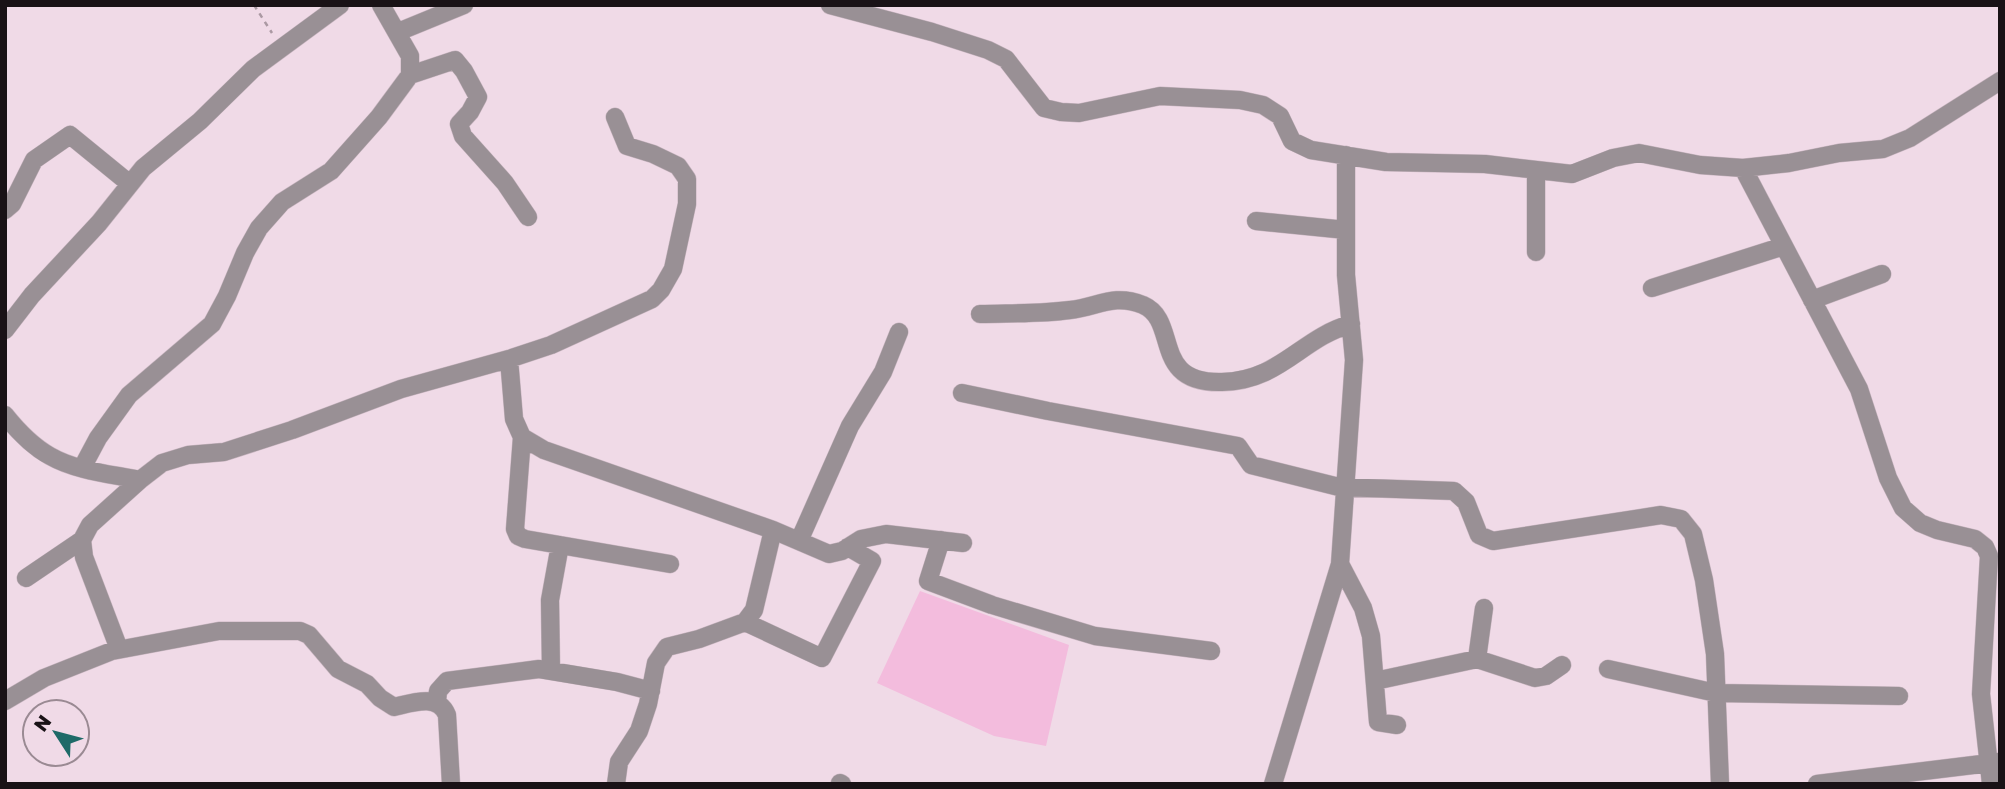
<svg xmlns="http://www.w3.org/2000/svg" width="2005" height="789" font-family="'Golos Text',sans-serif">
<rect width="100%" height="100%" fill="#f0dae7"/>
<path fill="#f3bcdd" d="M920,591L1069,645L1046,746L994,736L877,683Z"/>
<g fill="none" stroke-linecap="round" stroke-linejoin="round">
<defs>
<path id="minor" d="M830,5L932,32L988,50L1006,59L1044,108L1061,112L1079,113L1160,96L1240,100L1263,105L1280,116L1292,141L1311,150L1386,162L1485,164L1572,174L1613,158L1639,153L1700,165L1743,168L1789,163L1839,153L1883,149L1910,138L2000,81
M398,32L464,5
M410,75L455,60L464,71L478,97L470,112L459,124L463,136L505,183L528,217
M1743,168L1859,389L1888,478L1903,508L1920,523L1937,530L1975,539L1985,547L1989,556L1981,694L1991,784
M1536,170V252
M5,210L12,204L34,160L70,135L130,184
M1256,221L1346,230
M1652,288L1784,246
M1812,300L1882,274
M980,314C1010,313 1041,314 1070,310C1098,307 1113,293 1143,305C1180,321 1150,384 1222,382C1280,381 1301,338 1351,324
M5,330L32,295L99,223L143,168L200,121L253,69L340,5
M509,359L514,419L522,437L544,450L773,530L829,554L842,551L861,539L886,534L963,543
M962,393L1048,411L1238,446L1251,465L1339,487L1454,491L1466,502L1479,535L1493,541L1661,515L1681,519L1693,534L1704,580L1715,654L1720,784
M5,415C17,430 32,446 50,456C76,471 111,474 140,480
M522,437L515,529L518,536L525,539L670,564
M82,468L98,438L129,395L212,324L227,296L245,253L259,228L282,202L331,171L379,117L410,75V56L381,5
M941,540L928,581L992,605L1095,636L1211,651
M799,541L850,426L883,372L899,332
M1340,564L1363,608L1371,636L1378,722L1397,725
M26,578L82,540
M745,622L822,658L872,561L848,547
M119,649L84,557L82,540L90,525L140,480L162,463L188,455L224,452L292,430L401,389L509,359L551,345L652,299L661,290L673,269L687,204V179L678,166L653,154L627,146L615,117
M1477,659L1484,608
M1608,669L1716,693L1899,696
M551,671L550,600L560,545
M1375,681L1477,659L1535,678L1546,676L1562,665
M5,701L44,678L112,651L219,631H300L309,635L338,669L367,684L380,698L394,707C412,703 438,693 447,715L451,784
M437,702L438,691L447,681L539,669L617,682L651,691
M840,783L842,784
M616,784L619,762L639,731L648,704L656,663L667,647L699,639L745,622L754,610L773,530
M1273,784L1340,564L1354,360L1346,275V155
M1817,784L1998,762"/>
</defs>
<use href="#minor" stroke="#c9b6c1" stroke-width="19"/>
<path stroke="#ab99a3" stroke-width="2.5" stroke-dasharray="5 5" stroke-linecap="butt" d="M254,5L272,33"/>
<use href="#minor" stroke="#999095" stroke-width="18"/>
</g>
<rect width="2005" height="789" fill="none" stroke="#191216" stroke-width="14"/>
<g transform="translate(56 733) rotate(306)"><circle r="33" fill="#f0dae7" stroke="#9a8a93" stroke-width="2"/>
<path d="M0-5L12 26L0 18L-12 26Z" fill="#1e6a68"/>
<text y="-10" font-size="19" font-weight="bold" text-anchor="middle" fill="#191216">N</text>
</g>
</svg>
